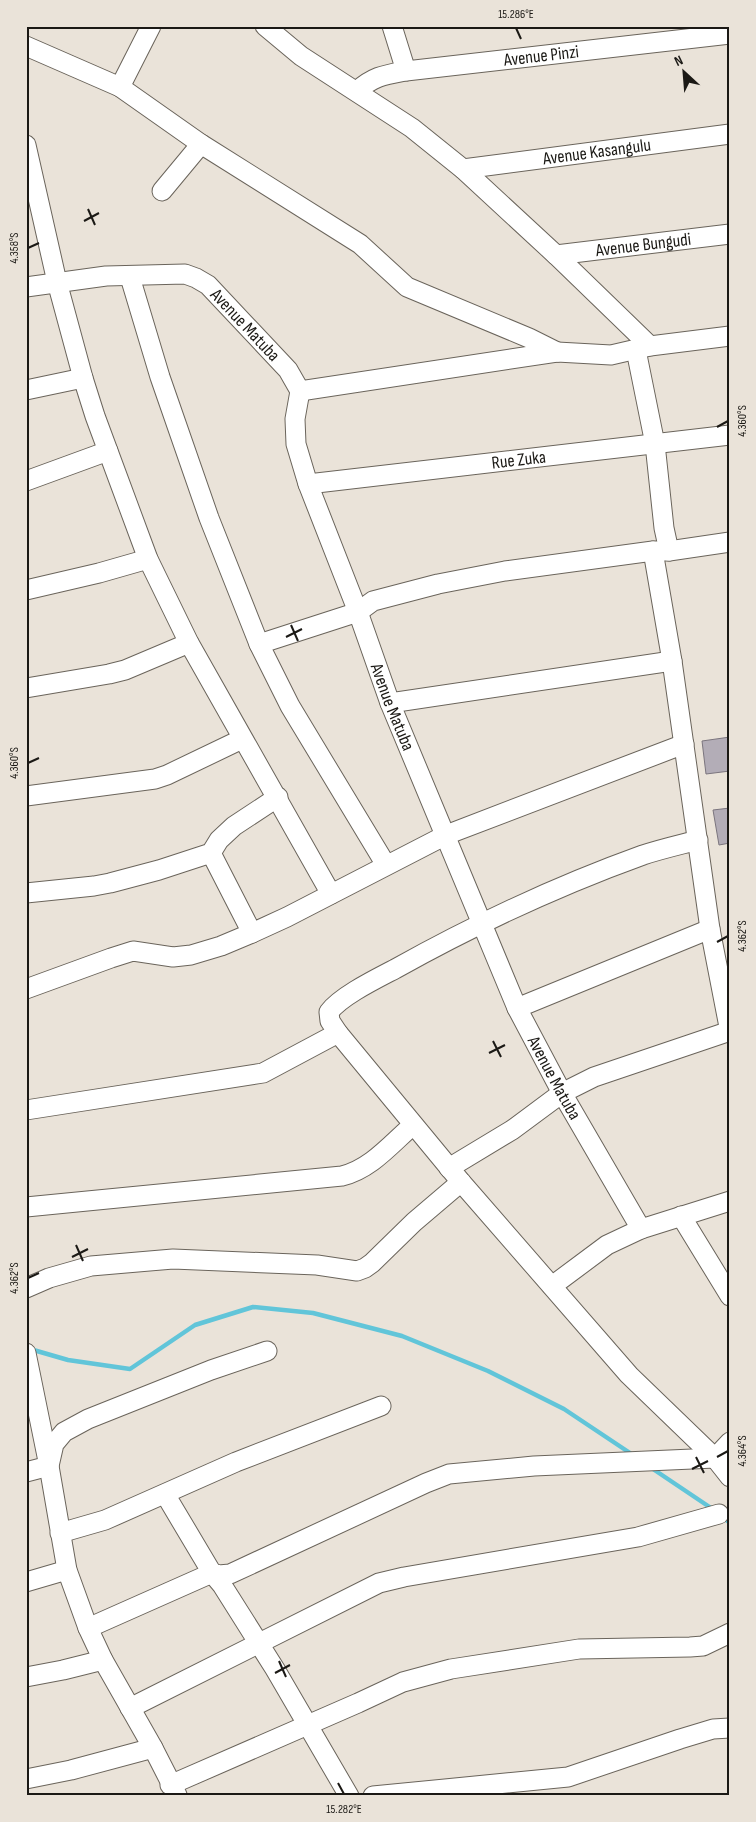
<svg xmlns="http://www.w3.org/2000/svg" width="756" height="1822" font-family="'Sofia Sans Condensed',sans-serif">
<rect width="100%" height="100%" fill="#eae3d9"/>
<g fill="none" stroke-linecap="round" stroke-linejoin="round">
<path stroke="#61c5d9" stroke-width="4.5" d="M30,1349L68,1360L130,1369L195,1325L253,1307L313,1313L402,1336L488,1371L564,1409L633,1455
M650,1467L714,1510
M722,1516L730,1523"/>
</g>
<path fill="#b3adb7" stroke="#7b757e" d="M730,737V771L706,774L702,741Z
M730,808V843L719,845L713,810Z"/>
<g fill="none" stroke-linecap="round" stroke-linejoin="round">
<defs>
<g id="minor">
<path d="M265,26L301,56L412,128L463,169L556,255L650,346"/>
<path d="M392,26L406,71"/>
<path d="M26,46L120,87L201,144L360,244L407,287L529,338L557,352"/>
<path d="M120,87L151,26"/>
<path id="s1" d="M357,91C374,76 384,75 406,71L730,34"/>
<path d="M26,145L57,282L83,378L95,416L148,559L189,643L331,894"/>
<path id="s2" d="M463,169L730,134"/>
<path d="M162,191L201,144"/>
<path id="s3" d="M556,255L730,234"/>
<path d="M130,277L160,377L209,518L259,644L290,706L386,865"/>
<path id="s4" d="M26,287L106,276L185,274L196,278L208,285L288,370L300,391L295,419L296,444L308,484L358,612L390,703L517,1008L562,1093L641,1229"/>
<path d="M636,350L655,444L664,528L669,551"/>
<path d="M26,390L83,378"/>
<path d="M300,391L557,352L611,355L650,346L730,336"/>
<path d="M26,481L108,451"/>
<path id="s5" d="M308,484L730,435"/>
<path d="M653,551L672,661L710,929L730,1032"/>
<path d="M26,590L99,573L148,559"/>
<path d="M259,644L358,612L373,601L438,584L505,571L653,551H669L730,542"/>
<path d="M26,688L109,674L125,670L189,643"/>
<path d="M390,703L672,661"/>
<path d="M26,796L155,779L167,775L242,739"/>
<path d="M698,840C679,845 661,849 643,855C557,886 474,925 395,969C376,979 341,996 329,1012L330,1021L338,1033L461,1182L629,1375L715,1458L730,1477"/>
<path d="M211,853L252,933L287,917L446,835L684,744"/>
<path d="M26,893L94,886L110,883L159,870L211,853L219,840L234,826L278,797"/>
<path d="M26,989L111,958L133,951L173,957L191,955L221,946L252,933"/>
<path d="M517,1008L710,929"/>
<path d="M26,1110L263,1073L338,1033"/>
<path d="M449,1168L512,1130L562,1093L594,1077L730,1031"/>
<path d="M26,1207L342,1176C371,1169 391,1144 413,1125"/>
<path d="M681,1216L730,1296"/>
<path d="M552,1286L607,1245L641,1229L730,1201"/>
<path d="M26,1288L49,1278L91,1266L173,1259L317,1265L357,1271L365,1268L372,1263L414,1222L461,1182"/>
<path d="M26,1353L49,1466L67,1570L88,1628L103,1660L153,1748L177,1795"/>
<path d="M26,1472L49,1466L54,1444L64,1432L88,1419L211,1370L267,1351"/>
<path d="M165,1494L212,1573L222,1585L275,1669L349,1796"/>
<path d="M60,1533L105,1520L236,1462L381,1406"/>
<path d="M26,1582L67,1570"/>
<path d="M88,1628L212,1573L219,1575L230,1574L426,1483L449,1474L534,1466L715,1458L730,1442"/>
<path d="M26,1677L63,1670L103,1660"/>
<path d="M130,1708L379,1583L404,1577L638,1537L719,1514"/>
<path d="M26,1779L71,1770L153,1748"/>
<path d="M170,1785L358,1703L403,1682L451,1669L579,1649L690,1647L703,1646L730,1633"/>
<path d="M373,1796L568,1777L680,1739L713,1729L730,1728"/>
</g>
</defs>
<use href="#minor" stroke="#6a645b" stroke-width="21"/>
<use href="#minor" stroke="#fff" stroke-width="19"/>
</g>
<path fill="none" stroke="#1b1915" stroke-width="2" d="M516,28L521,39M88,209L95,225M84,221L99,213M28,248L39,243M717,427L728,421M291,625L298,641M286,637L302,629M28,763L39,758M717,942L728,936M493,1041L501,1057M489,1053L505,1045M76,1245L83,1261M72,1257L88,1249M28,1278L39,1273M696,1457L704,1473M717,1457L728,1451M692,1469L708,1461M279,1661L286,1677M275,1673L290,1665M338,1783L344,1794"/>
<g text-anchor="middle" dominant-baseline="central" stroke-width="5" stroke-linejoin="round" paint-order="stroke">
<g font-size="18" fill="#1b1915" stroke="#eae3d9">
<text stroke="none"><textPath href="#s1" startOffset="190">Avenue Pinzi</textPath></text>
<text stroke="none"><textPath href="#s2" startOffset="135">Avenue Kasangulu</textPath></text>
<text stroke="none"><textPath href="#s3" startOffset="88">Avenue Bungudi</textPath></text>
<text stroke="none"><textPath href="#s4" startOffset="240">Avenue Matuba</textPath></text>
<text stroke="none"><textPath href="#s5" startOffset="212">Rue Zuka</textPath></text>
<text stroke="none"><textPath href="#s4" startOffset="660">Avenue Matuba</textPath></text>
<text stroke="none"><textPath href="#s4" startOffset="1065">Avenue Matuba</textPath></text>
</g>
</g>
<rect width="756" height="1822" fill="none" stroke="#eae3d9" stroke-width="55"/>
<g transform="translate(684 72) rotate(334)" stroke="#eae3d9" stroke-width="4" paint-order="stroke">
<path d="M0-4L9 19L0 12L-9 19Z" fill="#1b1915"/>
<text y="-8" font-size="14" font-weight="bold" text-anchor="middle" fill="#1b1915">N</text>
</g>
<rect x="28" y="28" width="700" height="1766" fill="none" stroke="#1b1915" stroke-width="2"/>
<g font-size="12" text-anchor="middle" fill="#1b1915">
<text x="516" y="18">15.286°E</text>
<text transform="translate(14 248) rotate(-90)" y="4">4.358°S</text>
<text transform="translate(742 421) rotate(-90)" y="4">4.360°S</text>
<text transform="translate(14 763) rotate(-90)" y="4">4.360°S</text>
<text transform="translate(742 936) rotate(-90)" y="4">4.362°S</text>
<text transform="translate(14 1278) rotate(-90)" y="4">4.362°S</text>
<text transform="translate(742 1451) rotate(-90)" y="4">4.364°S</text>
<text x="344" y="1813">15.282°E</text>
</g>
</svg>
